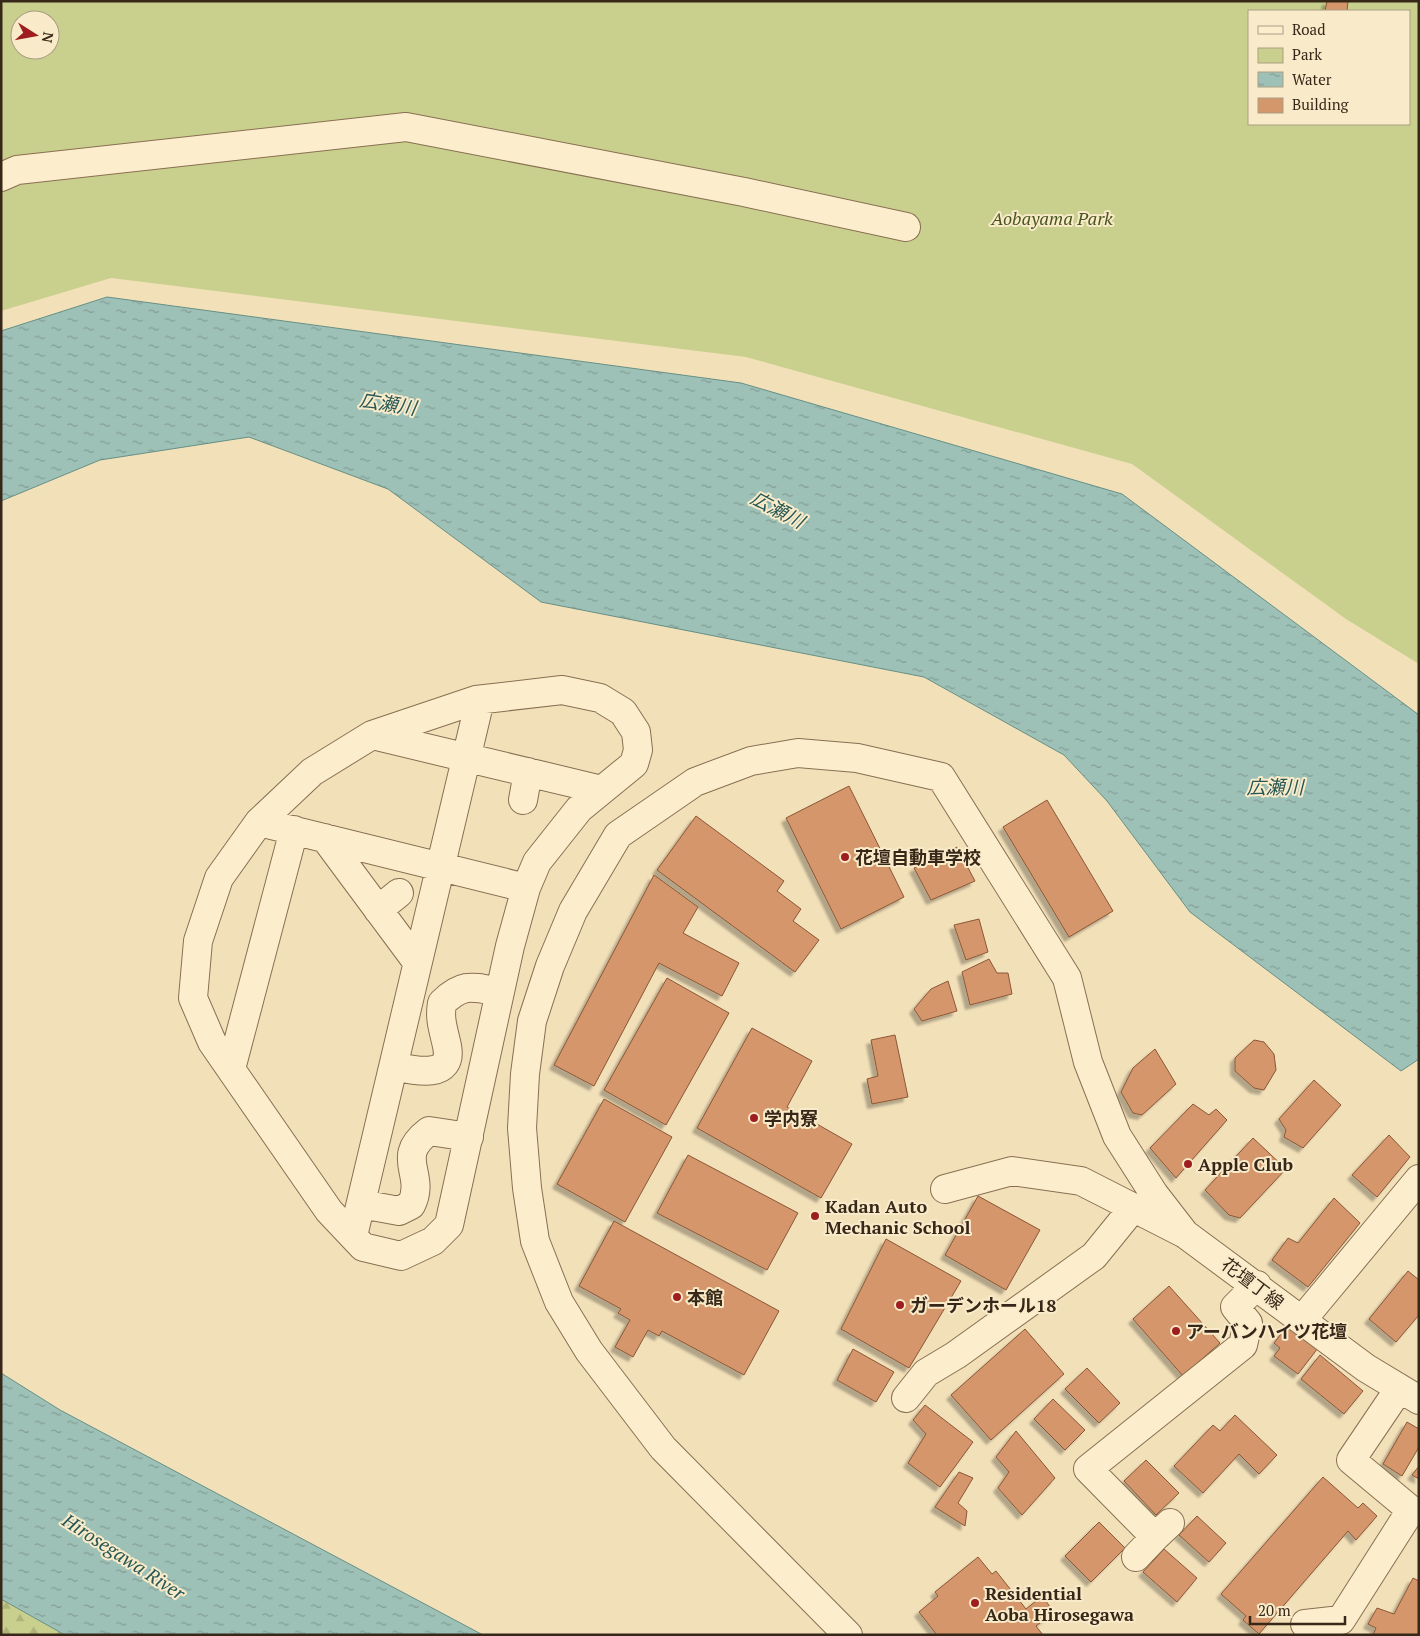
<svg xmlns="http://www.w3.org/2000/svg" width="1420" height="1636" font-family="'PT Serif','Noto Sans JP',serif">
<defs>
<pattern id="forest-firs" width="22" height="20" patternUnits="userSpaceOnUse" patternTransform="scale(1.25)"><rect width="22" height="20" fill="#c9d08d"/><path d="M5 1l3.5 6h-7zM16 11l3.5 6h-7z" fill="#adb379"/></pattern>
<pattern id="water-ripples" width="26" height="14" patternUnits="userSpaceOnUse" patternTransform="scale(1.25)"><rect width="26" height="14" fill="#9ec1b7"/><path d="M2 4q2-2 4 0t4 0M15 11q2-2 4 0t4 0" fill="none" stroke="#829d94"/></pattern>
<filter id="shadow"><feDropShadow dx="-4.5" dy="4.5" stdDeviation="1" flood-color="#0004"/></filter>
</defs>
<rect width="100%" height="100%" fill="#f2e0b9"/>
<path fill="url(#forest-firs)" d="M1,1599L65,1635H1Z"/>
<path fill="#c9d08d" fill-rule="evenodd" d="M1,1H1419V664L1346,619L1132,464L746,357L111,278L1,311ZM1249,11H1409V124H1249ZM20,20H50V50H20Z"/>
<path fill="url(#water-ripples)" stroke="#668f85" d="M107,297L741,383L1122,494L1419,715V1059L1401,1071L1190,912L1107,801L1064,755L924,677L541,602L388,489L249,437L100,460L1,501V331Z
M1,1373L60,1410L483,1635H65L1,1599Z"/>
<path fill="#d4966b" stroke="#8b5736" filter="url(#shadow)" d="M1327,1H1348L1347,11H1325Z
M849,786L904,897L841,929L786,818Z
M1047,800L1113,911L1069,937L1003,827Z
M696,816L784,881L777,891L801,909L793,921L819,940L795,972L657,870Z
M957,847L975,881L931,900L914,868Z
M654,875L698,907L683,933L739,963L722,996L659,963L594,1086L554,1065Z
M979,919L988,952L966,960L954,925Z
M989,959L997,973H1008L1012,994L970,1005L962,972Z
M667,978L729,1013L666,1125L604,1090Z
M948,981L957,1011L922,1021L914,1009L931,989Z
M752,1028L812,1061L787,1107L852,1144L821,1198L697,1128Z
M895,1035L908,1097L872,1104L867,1079L878,1076L871,1040Z
M1254,1040L1264,1042L1274,1054L1276,1070L1264,1090L1254,1088L1235,1071V1058Z
M1155,1049L1176,1084L1142,1115L1133,1113L1121,1092L1133,1068Z
M1314,1080L1341,1105L1303,1148L1284,1137L1286,1130L1279,1119Z
M604,1099L672,1137L625,1222L557,1184Z
M1193,1104L1209,1115L1216,1109L1227,1120L1176,1178L1150,1148Z
M1389,1135L1410,1157L1377,1197L1352,1175Z
M1253,1138L1286,1169L1240,1218L1229,1215L1205,1190Z
M688,1155L798,1213L767,1270L657,1213Z
M978,1196L1040,1230L1006,1290L945,1255Z
M1334,1198L1360,1223L1308,1287L1272,1260L1288,1238L1298,1243Z
M614,1221L779,1311L744,1375L662,1331L659,1336L648,1330L633,1357L615,1347L630,1320L618,1313L621,1309L579,1286Z
M886,1239L961,1281L909,1368L841,1329Z
M1408,1271L1419,1280V1315L1396,1342L1369,1319Z
M1169,1286L1220,1343L1183,1376L1133,1319Z
M1288,1325L1318,1348L1298,1374L1274,1356L1280,1348L1274,1343Z
M1025,1329L1064,1374L991,1440L951,1395Z
M853,1349L894,1372L876,1402L837,1380Z
M1320,1355L1363,1391L1344,1414L1301,1379Z
M1087,1368L1120,1403L1099,1423L1065,1389Z
M1053,1399L1085,1430L1065,1450L1034,1419Z
M925,1405L973,1442L940,1487L908,1463L926,1434L913,1420Z
M1235,1415L1277,1455L1259,1474L1239,1454L1203,1493L1174,1466L1213,1425L1220,1431Z
M1407,1422L1419,1429V1447L1402,1476L1383,1464Z
M1016,1431L1055,1478L1022,1515L998,1488L1009,1472L996,1457Z
M1146,1460L1179,1493L1156,1515L1124,1481Z
M1419,1466V1479L1412,1475Z
M959,1472L973,1478L958,1503L967,1511L965,1526L935,1507Z
M1323,1477L1358,1508L1363,1503L1377,1516L1356,1540L1348,1531L1259,1634L1243,1620L1246,1616L1221,1594Z
M1197,1516L1226,1543L1209,1562L1179,1535Z
M1099,1522L1125,1548L1091,1582L1065,1556Z
M1164,1549L1197,1578L1177,1602L1143,1572Z
M978,1557L992,1574L996,1571L1026,1609L1042,1596L1054,1612L1036,1626L1043,1635H937L919,1612L938,1596L935,1592Z
M1413,1578L1419,1581V1635H1373L1376,1628L1368,1624L1377,1608L1394,1614Z"/>
<g fill="none" stroke-linecap="round" stroke-linejoin="round">
<defs>
<path id="minor" d="M1,177L17,170L406,127L744,192L906,227
M562,690L600,698L623,712L636,732L638,750L634,764L579,809L537,862L526,888L510,946L449,1225L433,1241L401,1256L363,1247L329,1211L212,1042L193,998L198,941L219,878L259,822L312,772L372,735L476,700Z
M372,735L602,790
M523,800L528,772
M259,822L526,888
M325,838L417,962
M378,910L399,893
M394,1066C412,1070 454,1081 447,1046C444,1031 439,1020 442,1003C463,982 473,987 500,992
M231,1069L294,830
M945,1189L1012,1171L1081,1181L1185,1234L1366,1368L1419,1400
M361,1204L399,1211L411,1205C427,1174 393,1158 429,1131L469,1137
M353,1236L480,700
M1302,1320L1419,1179
M906,1398L926,1373L956,1355L1094,1256L1133,1208
M1170,1523L1155,1537L1088,1469L1243,1345L1248,1323L1235,1307L1257,1285
M1136,1557L1155,1537
M1305,1624L1341,1620L1411,1510L1351,1460L1399,1389
M848,1635L663,1448L589,1351L559,1302L535,1241L527,1188L522,1128L525,1074L532,1021L550,966L573,911L618,835L695,782L751,761L798,753L857,758L941,777L1067,978L1088,1062L1117,1136L1154,1194L1185,1234"/>
</defs>
<use href="#minor" stroke="#896f52" stroke-width="30"/>
<use href="#minor" stroke="#fceecd" stroke-width="28"/>
</g>
<g fill="#9e1d1f" stroke="#f9ebc9" stroke-width="2">
<circle cx="845" cy="857" r="5"/>
<circle cx="754" cy="1118" r="5"/>
<circle cx="1188" cy="1164" r="5"/>
<circle cx="815" cy="1216" r="5"/>
<circle cx="677" cy="1297" r="5"/>
<circle cx="900" cy="1305" r="5"/>
<circle cx="1176" cy="1331" r="5"/>
<circle cx="975" cy="1603" r="5"/>
</g>
<g text-anchor="middle" dominant-baseline="central" stroke-width="4" stroke-linejoin="round" paint-order="stroke">
<g font-size="18" font-style="italic" fill="#48551e" stroke="#f9ebc9">
<text x="1052" y="218">Aobayama Park</text>
</g>
<g font-size="18" font-weight="bold" fill="#372719" stroke="#f9ebc9" text-anchor="start">
<text x="855" y="857">花壇自動車学校</text>
<text x="764" y="1118">学内寮</text>
<text x="1198" y="1164">Apple Club</text>
<text x="825" y="1206">Kadan Auto<tspan x="825" dy="21">Mechanic School</tspan></text>
<text x="687" y="1297">本館</text>
<text x="910" y="1305">ガーデンホール18</text>
<text x="1186" y="1331">アーバンハイツ花壇</text>
<text x="985" y="1593">Residential<tspan x="985" dy="21">Aoba Hirosegawa</tspan></text>
</g>
<g font-size="18" fill="#372719" stroke="#f9ebc9">
<text transform="translate(1253 1283) rotate(37)">花壇丁線</text>
</g>
<g font-size="19" font-style="italic" fill="#275855" stroke="#f9ebc9">
<text transform="translate(388 403) rotate(9)">広瀬川</text>
<text transform="translate(778 509) rotate(28)">広瀬川</text>
<text x="1275" y="786">広瀬川</text>
<text transform="translate(124 1556) rotate(33)">Hirosegawa River</text>
</g>
</g>
<rect width="1420" height="1636" fill="none" stroke="#372719" stroke-width="5"/>
<rect x="1248" y="10" width="162" height="115" fill="#f9ebc9" stroke="#ab9d83"/>
<rect x="1258" y="26" width="25" height="8" fill="#fceecd" stroke="#ab9d83"/>
<text x="1292" y="35" font-size="15" fill="#372719">Road</text>
<rect x="1258" y="48" width="25" height="15" fill="#c9d08d" stroke="#ab9d83"/>
<text x="1292" y="60" font-size="15" fill="#372719">Park</text>
<rect x="1258" y="72" width="25" height="15" fill="url(#water-ripples)" stroke="#ab9d83"/>
<text x="1292" y="85" font-size="15" fill="#372719">Water</text>
<rect x="1258" y="98" width="25" height="15" fill="#d4966b" stroke="#ab9d83"/>
<text x="1292" y="110" font-size="15" fill="#372719">Building</text>
<g transform="translate(35 35) rotate(101)"><circle r="24" fill="#f9ebc9" stroke="#ab9d83"/>
<path d="M0-4L9 19L0 12L-9 19Z" fill="#9e1d1f"/>
<text y="-8" font-size="14" font-weight="bold" text-anchor="middle" fill="#372719">N</text>
</g>
<path d="M1250 1616v8h95v-8" fill="none" stroke="#372719" stroke-width="2.5"/>
<text x="1258" y="1616" font-size="15" fill="#372719" stroke="#f9ebc9" stroke-width="4" paint-order="stroke">20 m</text>
</svg>
